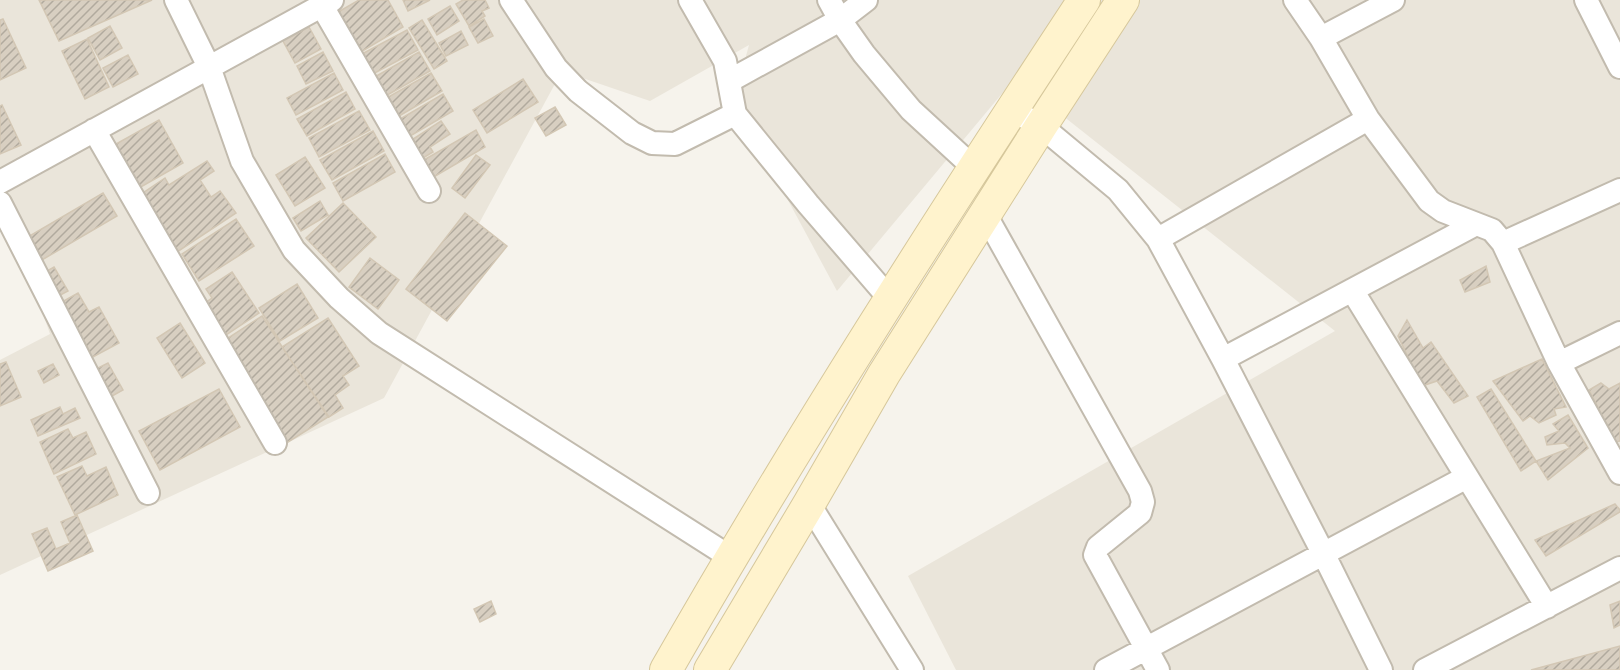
<svg xmlns="http://www.w3.org/2000/svg" width="1620" height="670" font-family="Cabin,sans-serif">
<defs>
<pattern id="building-hatch" width="6" height="6" patternUnits="userSpaceOnUse" patternTransform="scale(1.5)"><rect width="6" height="6" fill="#d8cfc1"/><path d="M-1 1l2-2M0 6l6-6M5 7l2-2" fill="none" stroke="#b1aa9e"/></pattern>
</defs>
<rect width="100%" height="100%" fill="#f6f3ec"/>
<path fill="#eae5da" d="M0,0H1620V670H956L908,576L1335,331L1015,78L837,291L734,100L749,45L650,101L562,71L384,398L0,575V360L50,334L0,190Z"/>
<path fill="url(#building-hatch)" stroke="#d3c7b4" stroke-width="1.5" d="M39,0H152L59,41Z
M359,0H388L403,27L354,56L331,16Z
M403,0H430L408,11Z
M463,0H485L489,8L482,11L485,16L469,26L456,4Z
M450,6L459,21L437,35L428,19Z
M3,19L26,68L0,80V20Z
M484,19L493,36L478,43L469,27Z
M422,20L447,61L434,69L409,28Z
M110,26L122,48L100,60L88,38Z
M309,27L321,49L295,63L283,41Z
M407,30L418,50L369,76L358,56Z
M461,31L468,45L446,56L439,43Z
M87,39L109,87L85,99L62,51Z
M323,52L333,71L306,84L297,66Z
M419,52L430,71L382,98L371,79Z
M128,55L138,74L113,87L103,68Z
M334,73L343,90L296,115L287,98Z
M431,73L442,91L394,119L383,100Z
M523,79L538,102L487,133L473,110Z
M346,92L355,109L307,136L297,119Z
M443,94L453,111L405,139L395,122Z
M2,105L21,145L0,154V106Z
M555,107L566,125L546,136L535,118Z
M359,111L370,130L319,157L309,138Z
M159,120L183,163L132,192L107,149Z
M441,121L450,134L430,147L433,152L418,161L407,143Z
M476,130L485,147L432,178L422,161Z
M373,131L384,151L332,180L320,160Z
M385,154L395,172L343,201L333,183Z
M476,155L490,165L465,198L452,188Z
M305,157L325,188L295,206L276,175Z
M207,161L214,171L200,180L211,197L220,191L236,213L171,256L134,199L165,178L169,185Z
M103,193L117,216L35,264L21,241Z
M320,201L328,215L301,231L293,218Z
M343,203L376,237L339,272L306,238Z
M465,213L507,246L447,321L406,289Z
M236,219L254,246L199,281L182,254Z
M370,258L399,280L378,309L349,287Z
M1486,266L1490,282L1465,292L1460,280Z
M54,267L68,291L53,299L40,275Z
M232,272L259,313L223,337L202,305L212,298L206,289Z
M297,284L318,318L280,341L259,308Z
M78,293L89,312L99,307L119,343L91,358L60,303Z
M262,316L328,417L285,444L219,344Z
M328,318L359,366L343,376L349,385L335,395L343,408L329,417L282,347Z
M1407,320L1423,348L1431,342L1468,396L1454,403L1437,381L1422,386L1398,336Z
M180,323L205,363L182,378L157,338Z
M1542,359L1566,407L1554,409L1556,415L1539,423L1530,416L1523,421L1493,381Z
M6,362L21,397L0,406V364Z
M108,363L123,390L105,400L90,372Z
M53,364L59,375L44,383L38,371Z
M1601,383L1609,389L1620,383V441L1616,442L1589,390Z
M219,389L240,427L160,470L139,431Z
M1491,389L1536,461L1521,471L1477,397Z
M60,407L63,414L75,408L80,418L38,436L31,420Z
M1568,415L1588,448L1548,480L1536,461L1570,448L1565,443L1547,445L1545,437L1559,431L1553,424Z
M68,429L73,438L86,432L96,454L54,474L40,442Z
M82,466L87,476L106,467L118,495L75,515L57,477Z
M1615,504L1620,510V512L1546,556L1535,540Z
M77,515L93,551L48,571L32,534L47,528L56,549L70,543L61,522Z
M491,601L496,614L480,622L474,609Z
M1620,601V625L1614,628L1610,605Z
M1620,646V670H1531Z"/>
<g fill="none" stroke-linecap="round" stroke-linejoin="round">
<defs>
<path id="minor" d="M176,0L209,67L242,161L294,250L339,298L379,333L730,557
M511,0L556,68L578,91L632,133L652,143L675,144L735,114
M690,0L725,61L735,114L808,204L890,299
M829,0L840,20L864,54L911,110L973,167
M1295,0L1321,38L1368,119L1429,201L1443,211L1492,230L1503,243L1559,363L1620,473
M1586,0L1620,67
M322,6L429,191
M1321,38L1393,0
M729,81L840,20L866,0
M1012,110L1041,126L1118,190L1158,239L1223,359L1323,553L1381,670
M94,130L275,443
M0,182L332,0
M0,203L148,493
M985,214L1140,491L1143,502L1140,513L1098,547L1095,555L1158,670
M1158,239L1368,119
M1503,243L1620,190
M1352,290L1547,607
M1223,359L1476,224
M1559,363L1620,333
M809,504L912,670
M1106,670L1467,477
M1425,670L1620,568"/>
<path id="secondary" d="M666,670C797,441 939,220 1084,0
M710,670L809,504L884,374L1041,126L1123,0"/>
</defs>
<use href="#minor" stroke="#c2bbae" stroke-width="26"/>
<use href="#secondary" stroke="#d6c79b" stroke-width="34"/>
<use href="#minor" stroke="#fff" stroke-width="22"/>
<use href="#secondary" stroke="#fff3cd" stroke-width="32"/>
</g>
</svg>
